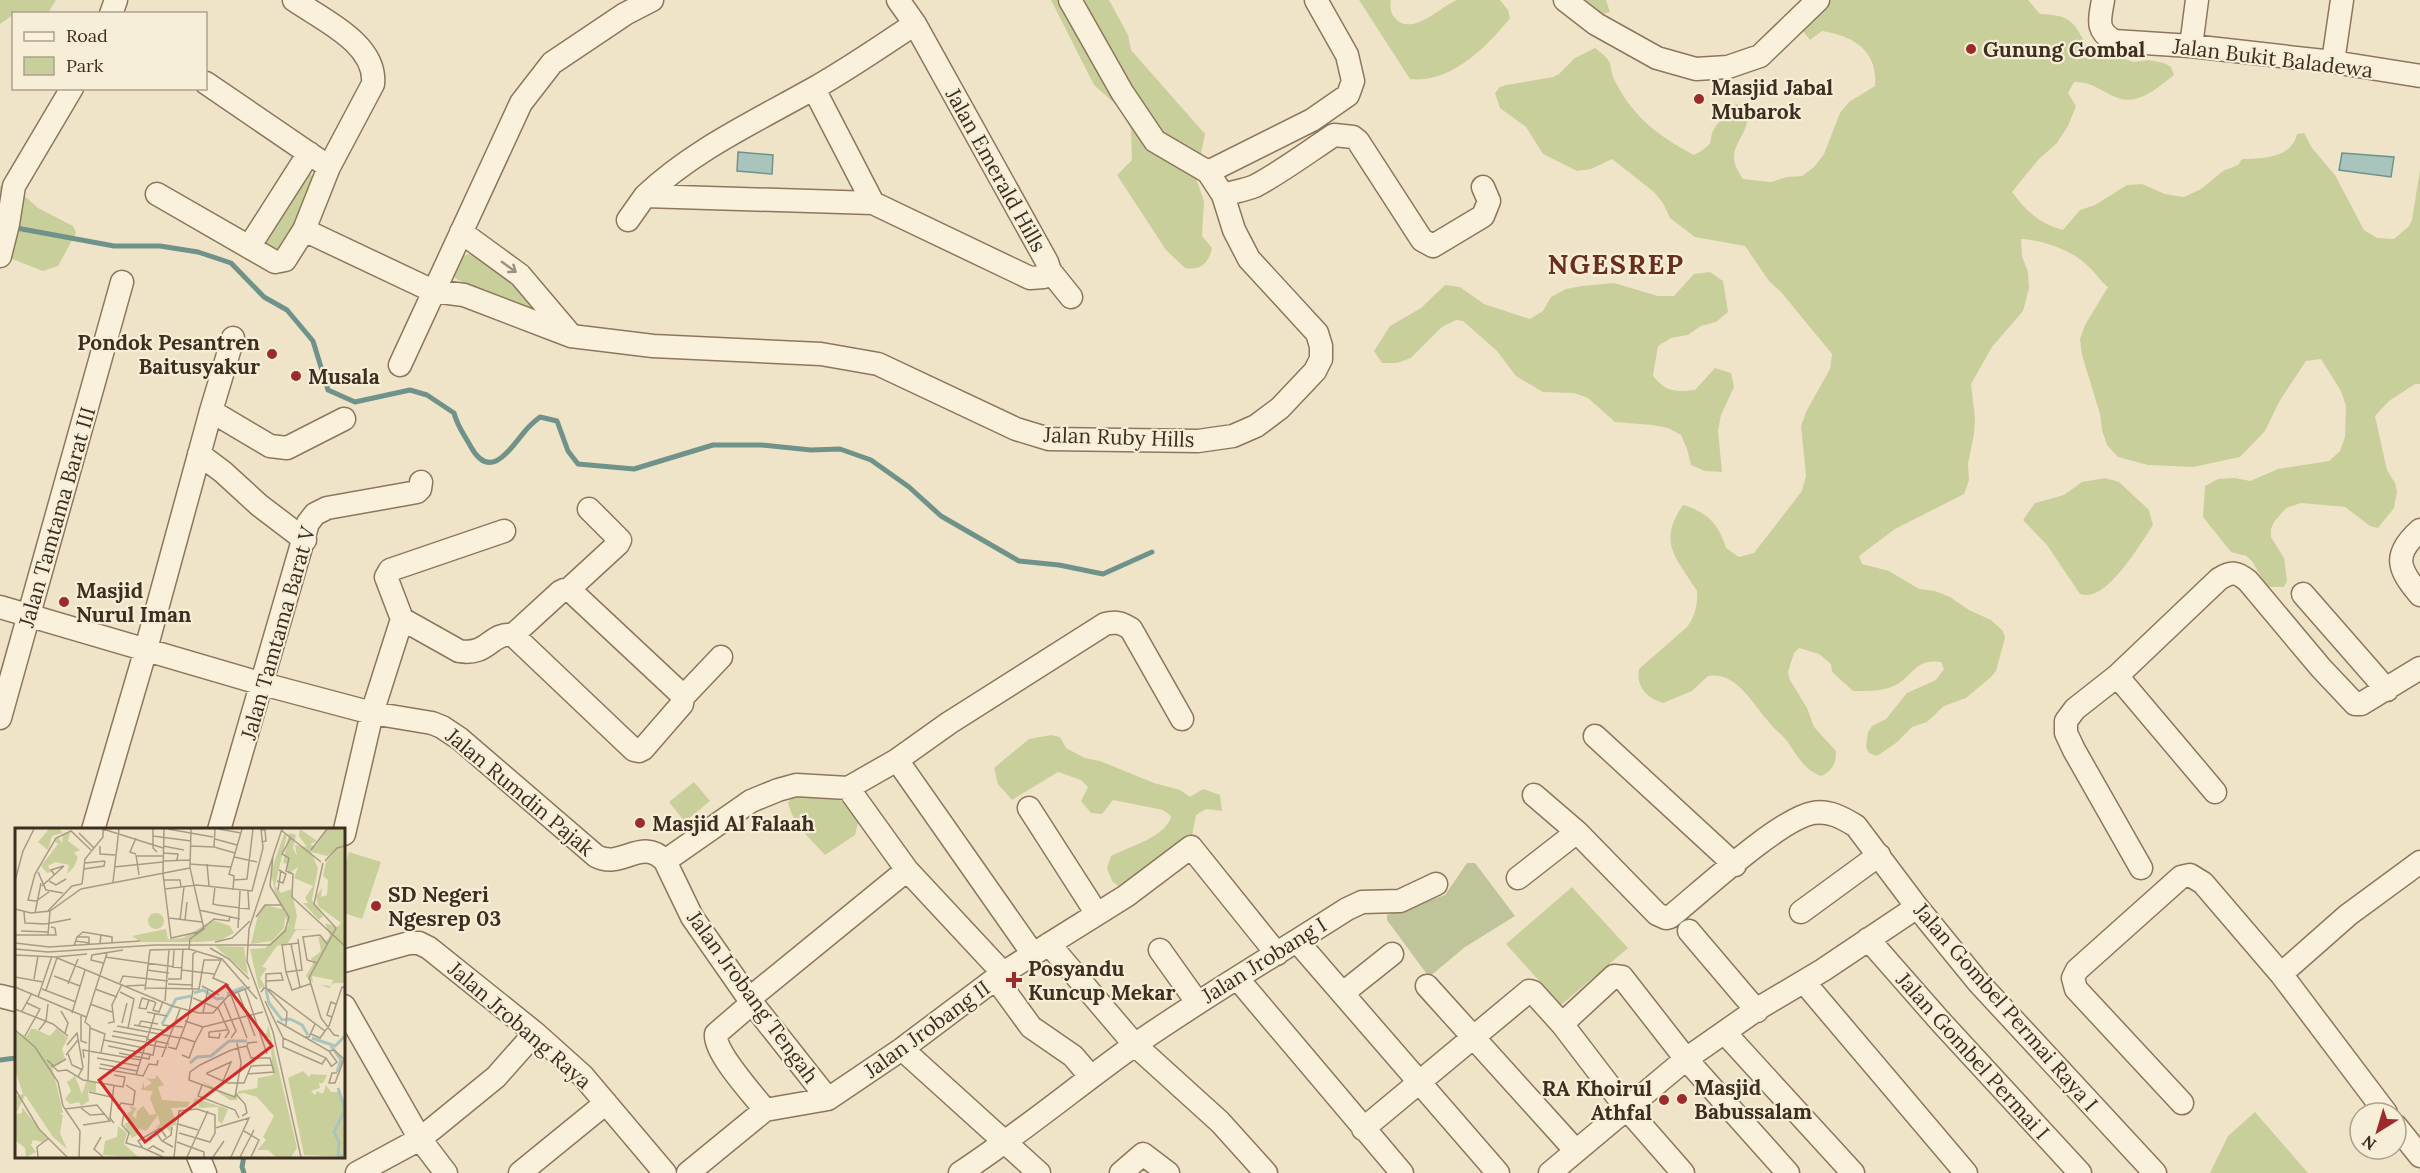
<svg xmlns="http://www.w3.org/2000/svg" width="2420" height="1173" font-family="Lora,serif">
<rect width="100%" height="100%" fill="#f0e4c8"/>
<path fill="#c9cf9b" d="M0,0H56L48,13L14,14L0,24Z
M1051,0H1109L1128,35L1131,50L1205,134L1196,178L1204,201L1202,236L1212,248C1209,263 1200,271 1185,268L1166,250L1117,175L1132,160L1131,129L1121,109L1094,85Z
M1359,0H1391C1390,6 1390,13 1395,18C1412,38 1442,5 1457,0C1466,0 1490,0 1500,0L1508,10L1510,18C1487,47 1450,84 1410,79Z
M1583,0H1606L1610,12L1603,14Z
M1828,0H2028L2040,14C2070,15 2074,21 2087,47L2134,62L2149,60L2164,63L2171,67L2174,75C2160,86 2138,106 2118,98C2102,92 2092,81 2074,82L2068,93L2076,106L2068,126L2057,143L2039,159L2012,192C2027,212 2039,223 2063,230L2080,210L2095,205L2127,185L2142,184L2165,194L2184,197L2201,189L2223,171L2238,165L2242,159C2262,159 2292,158 2297,134L2304,133L2312,148L2335,175L2364,230L2377,238L2394,239L2409,226L2412,220L2420,170V384H2415L2389,401L2375,416L2387,470L2395,483L2397,491L2394,508L2378,528L2370,526L2345,507L2301,503L2286,508L2274,522L2271,529V537L2284,558L2287,581L2284,587H2267L2252,561L2246,556L2231,552L2203,517L2205,486L2218,479L2235,478L2250,481L2278,469L2329,461L2340,451L2345,437L2346,406L2341,391L2321,359L2306,361L2279,402L2265,431L2240,457L2193,467L2148,465L2118,457L2107,445L2102,430L2100,414L2082,355L2080,339L2085,325L2108,287C2100,281 2096,273 2088,266C2072,250 2043,240 2021,239L2022,256L2028,272L2029,288L2023,311L1992,347L1971,384L1975,418L1974,434L1968,464L1969,480L1964,494L1895,529L1859,556L1862,564L1889,571L1919,589L1935,591L1950,597L1969,610L1991,620L2003,631L2005,638L1996,671L1991,677L1966,698L1944,706L1927,722L1912,727L1896,743L1877,756L1869,753L1866,747L1868,732L1872,726L1886,719L1907,693L1936,680L1944,669L1941,662C1915,658 1914,675 1896,685C1882,692 1868,691 1853,691L1832,672L1831,664L1819,654L1799,648L1794,653L1788,672L1790,680L1807,708L1814,727L1836,751C1836,763 1833,771 1821,776C1804,770 1796,754 1787,741C1781,734 1773,728 1768,721C1752,703 1736,671 1708,676L1692,691L1663,703C1647,698 1636,687 1639,669L1687,627C1695,617 1698,603 1697,591C1676,557 1657,543 1683,505C1707,512 1719,524 1726,548L1739,557L1754,553L1802,491L1806,476L1801,426L1807,410L1830,369L1832,354L1781,292L1769,281L1745,246L1695,237L1670,218L1663,203L1654,192L1612,159L1591,169L1577,171L1543,154L1526,127L1500,108L1495,93L1500,87L1507,85L1553,77L1559,74L1575,58L1595,48C1618,65 1606,64 1616,83C1635,119 1659,136 1694,155C1720,141 1705,142 1716,126C1722,118 1729,111 1736,104C1763,119 1734,137 1734,157C1734,165 1739,173 1743,179L1771,182L1787,177L1802,176L1814,167L1824,154L1840,113L1849,102L1875,86C1878,51 1854,36 1822,31L1810,40L1802,30Z
M309,173L313,177L285,249L278,252L264,243Z
M0,186L27,198L38,208L73,226L76,233L58,266L43,271L7,257L0,245Z
M468,254L479,255L530,295L533,309C506,308 479,291 455,278L454,273L458,259Z
M1710,272L1723,281L1728,312L1716,322L1701,326L1688,335L1671,338L1658,346L1653,376C1666,392 1675,392 1695,390L1715,368L1731,373L1734,387L1721,415L1718,431L1722,472L1705,471L1691,465L1687,449L1681,435L1668,428L1652,425L1615,422L1588,398L1574,393L1543,392L1516,376L1497,351L1463,321L1456,320L1442,327L1411,358L1397,363H1382L1374,351L1390,326L1421,308L1445,285L1460,287L1484,304L1530,319L1543,311L1551,297L1566,289L1582,286L1614,283L1658,296H1674L1694,274Z
M2105,478L2119,482L2149,510L2153,525C2140,544 2106,604 2080,594L2047,545L2023,520L2035,503L2064,495L2082,482Z
M1051,735L1060,737L1066,748L1085,758L1100,761L1154,783L1180,790L1190,797L1203,789L1220,795L1222,811L1206,809L1196,815L1191,841L1124,891L1112,881L1107,868L1111,856C1128,847 1168,836 1171,816L1163,810L1113,800L1102,814L1091,813L1081,801L1088,787L1081,780L1058,772L1012,800L998,784L994,768L1029,739Z
M694,782L710,801L685,822L669,802Z
M798,792L835,795L856,815L858,823L855,835L825,855C810,838 793,825 788,802Z
M349,852L381,862L362,919L344,913V868Z
M1572,887L1628,948L1561,1005L1506,944Z
M2255,1112L2308,1173H2210L2228,1136Z"/>
<path fill="#bfc49a" d="M1467,863H1475L1515,916L1465,947L1429,977L1387,920V915L1445,895Z"/>
<path fill="#a9c4bc" stroke="#6f938a" stroke-width="1.5" d="M738,152L773,155L772,174L737,171Z
M2342,153L2394,157L2391,177L2339,170Z"/>
<g fill="none" stroke-linecap="round" stroke-linejoin="round">
<path stroke="#6f938a" stroke-width="5" d="M11,227L114,246H160L198,252L231,263L264,297L287,310L313,341L328,390L355,402L410,390L427,395L454,413C458,428 464,434 471,447C491,483 511,447 526,430C530,425 535,421 540,417L557,421L568,451L578,464L634,469L713,445H761L811,450L840,449L871,460L909,487L941,516L1019,561L1059,565L1103,574L1152,552
M0,1060L16,1058
M244,1156L242,1167L244,1173"/>
<defs>
<path id="minor" d="M898,0L915,24L1047,262L1050,271L1044,277L1030,278L873,203L645,196C692,151 754,122 811,90C847,70 881,46 915,24
M1565,0L1596,24L1657,58L1696,69L1728,67L1760,56L1818,0
M2103,0C2100,19 2095,30 2114,41L2191,46L2333,62L2420,76
M111,14L116,0
M2191,46L2197,0
M2333,62L2342,0
M206,83L329,167
M814,89L873,203
M1208,172L1312,120L1348,95L1353,81L1347,55L1316,0
M157,194L275,262L285,260L304,230L329,167L373,84C377,44 323,20 294,0
M1223,195C1233,192 1245,190 1255,186C1283,171 1308,152 1334,135L1353,137L1358,141L1422,240L1433,246L1483,216L1489,201L1483,187
M628,220L645,196
M304,230L433,291L464,295L571,336L653,346L821,354L878,364L1016,429L1049,439L1198,441L1233,436L1256,426L1280,408L1315,371L1321,359V346L1317,333L1249,259L1234,230L1223,195L1208,172L1155,141L1122,92L1070,0
M461,232L520,275L570,334
M249,247L309,153
M0,256L8,224L14,186L72,88
M1050,271L1071,297
M400,365L521,103L552,63L625,14L652,0
M211,411L270,446L287,448L344,419
M199,454L223,472L259,505L305,540
M2420,530C2392,555 2398,569 2420,595
M568,590L618,544L620,540L589,509
M2303,594L2387,690
M0,607L263,684L372,713L432,723L442,727L460,739L596,856C622,870 641,836 665,861L692,917L752,1003L828,1099
M402,619L459,651C489,656 490,632 513,635L634,750L639,751L643,749L682,704L683,697L680,693L572,592L564,590L560,592L513,635
M2117,676L2215,792
M683,697L721,657
M0,718L122,282
M1595,736L1735,865
M897,760L949,723L1105,624C1116,621 1122,623 1131,629L1182,719
M848,788L907,870L1003,973
M1534,795L1577,832
M1029,808L1097,914
M93,830L146,649L211,411L233,338
M219,830L308,523L315,514L327,508L417,492L420,489L421,482
M344,834L372,713L402,619L386,577L390,570L504,531
M665,861L751,801L778,790L796,785L848,788L897,760L1033,954
M2141,868L2074,750L2066,733V721L2075,709L2117,676L2219,579C2232,571 2237,572 2248,581L2321,668L2355,704H2361L2420,668
M1518,878L1577,832L1657,914L1666,918L1670,917C1700,893 1779,819 1813,813C1829,810 1843,818 1856,826L1917,907L1979,983L2155,1173
M1801,912L1879,855
M1689,931L1757,1011
M1868,939L1940,1021L2080,1173
M1297,941L1498,1173
M1049,944L1135,1045L1220,1122L1266,1173
M1160,950L1197,1002
M344,961L409,943H419L429,948L535,1033L583,1076L665,1173
M2281,974L2348,915L2420,862
M1237,978L1402,1173
M996,979L1031,1027L1073,1056L1091,1077
M1804,982L1966,1173
M1427,986L1576,1151
M1343,993L1392,954
M0,996L16,1000
M749,999L907,870
M752,1003L716,1034C714,1053 753,1094 765,1110
M344,1006L420,1139L357,1173
M1562,1024L1614,976L1622,977L1686,1059L1788,1173
M1725,1033L1853,1173
M902,1049L1039,1173
M2182,1103L2076,989L2073,978L2077,970L2181,877L2190,875L2203,883L2281,974L2386,1113
M2396,1126L2420,1156
M1363,1129L1529,991L1533,992L1562,1024L1627,1109L1683,1173
M198,1156L205,1173
M446,1173L420,1139L496,1077L535,1033
M520,1173L606,1103
M688,1173L765,1110L828,1099L902,1049L1003,973L1126,896L1191,847L1277,954
M960,1173C1021,1133 1077,1086 1136,1044C1205,996 1277,954 1347,909L1362,902L1400,901L1436,884
M1121,1173L1143,1154L1168,1173
M1550,1173L1686,1059L1759,1008L1823,970L1917,907"/>
</defs>
<use href="#minor" stroke="#8d765c" stroke-width="25"/>
<use href="#minor" stroke="#faf1dc" stroke-width="22"/>
</g>
<defs><path id="oneway-shaft" d="M-6 0H5M1.5-3L5.5 0L1.5 3" fill="none" stroke-width="1.6" stroke-linecap="round" stroke-linejoin="round" transform="scale(1.5)"/></defs>
<use stroke="#9c907e" href="#oneway-shaft" transform="translate(509 267) rotate(36)"/>
<g fill="#9e2a2b" stroke="#f7eed8" stroke-width="2">
<circle cx="1971" cy="49" r="6"/>
<circle cx="1699" cy="99" r="6"/>
<circle cx="272" cy="354" r="6"/>
<circle cx="296" cy="376" r="6"/>
<circle cx="64" cy="602" r="6"/>
<circle cx="640" cy="823" r="6"/>
<circle cx="376" cy="906" r="6"/>
<path d="M1011 971h6v6h6v6h-6v6h-6v-6h-6v-6h6z"/>
<circle cx="1682" cy="1099" r="6"/>
<circle cx="1664" cy="1100" r="6"/>
</g>
<g text-anchor="middle" dominant-baseline="central" stroke-width="4.5" stroke-linejoin="round" paint-order="stroke">
<g font-size="21" font-weight="bold" fill="#3d2e20" stroke="#f7eed8" text-anchor="start">
<text x="1983" y="49">Gunung Gombal</text>
<text x="1711" y="87">Masjid Jabal<tspan x="1711" dy="24">Mubarok</tspan></text>
<text x="260" y="342" text-anchor="end">Pondok Pesantren<tspan x="260" dy="24">Baitusyakur</tspan></text>
<text x="308" y="376">Musala</text>
<text x="76" y="590">Masjid<tspan x="76" dy="24">Nurul Iman</tspan></text>
<text x="652" y="823">Masjid Al Falaah</text>
<text x="388" y="894">SD Negeri<tspan x="388" dy="24">Ngesrep 03</tspan></text>
<text x="1028" y="968">Posyandu<tspan x="1028" dy="24">Kuncup Mekar</tspan></text>
<text x="1694" y="1087">Masjid<tspan x="1694" dy="24">Babussalam</tspan></text>
<text x="1652" y="1088" text-anchor="end">RA Khoirul<tspan x="1652" dy="24">Athfal</tspan></text>
</g>
<g font-size="21" fill="#3d2e20" stroke="#f7eed8">
<text transform="translate(2273 58) rotate(7)">Jalan Bukit Baladewa</text>
<text transform="translate(996 170) rotate(61)">Jalan Emerald Hills</text>
<text transform="translate(1119 437) rotate(2)">Jalan Ruby Hills</text>
<text transform="translate(57 517) rotate(-74)">Jalan Tamtama Barat III</text>
<text transform="translate(278 633) rotate(-74)">Jalan Tamtama Barat V</text>
<text transform="translate(520 792) rotate(40)">Jalan Rumdin Pajak</text>
<text transform="translate(1264 960) rotate(-32)">Jalan Jrobang I</text>
<text transform="translate(753 997) rotate(54)">Jalan Jrobang Tengah</text>
<text transform="translate(2006 1007) rotate(49)">Jalan Gombel Permai Raya I</text>
<text transform="translate(520 1025) rotate(41)">Jalan Jrobang Raya</text>
<text transform="translate(927 1029) rotate(-36)">Jalan Jrobang II</text>
<text transform="translate(1973 1056) rotate(48)">Jalan Gombel Permai I</text>
</g>
<g font-size="27" font-weight="bold" letter-spacing="1.5" fill="#6b2e1e" stroke="#f7eed8">
<text x="1616" y="264">NGESREP</text>
</g>
</g>
<g transform="translate(15 828)">
<rect width="330" height="330" fill="#f0e4c8"/>
<path d="M34,1H45L47,5L37,8L33,22L23,14ZM285,1L302,13L295,16L300,19L312,1H330V17L312,28L296,24L303,40L297,72L308,88L304,92L288,75H293L290,70L298,58L279,50L283,39L273,46L272,36L268,35L274,5L281,7L278,20L282,28L280,17L292,19L284,8ZM55,5L53,13L65,22L59,25L63,29L59,39L52,46L54,37L40,34L33,38L36,44L32,45L26,38L43,16L39,13L43,9L47,15L48,6ZM269,6L272,7L260,58L266,65L276,61L282,88L279,101H304L281,102L273,115L262,118L247,139L252,140L245,150L250,158L244,161L235,121L250,120L274,97L261,68L256,44ZM330,18V155H319L314,160L305,157L316,158L318,152L297,148L298,155L291,148L299,134L296,131L306,123L303,108L311,113L315,108L310,95L322,99L326,95L303,78L301,68L307,60L306,69L312,67L313,52L308,48L311,34L322,21ZM250,77L271,82L269,100L257,113L236,116L243,87ZM133 93a8 8 0 1 1 16 0a8 8 0 1 1-16 0ZM198,92L215,98L219,105L206,112L184,114H126L117,108L151,101L153,111L168,110ZM200,118L229,119L233,147ZM253,197L282,320L276,329H261L253,322H242L251,312L248,309L259,288L242,269L229,265L223,266L222,272H215L184,252L218,269L224,263L242,260L243,250L258,247L255,210L244,207L252,205ZM42,200L53,210L47,221L50,230L37,239L48,284L45,286L48,287L45,305L52,321L38,309L10,267L1,286L7,285V279L32,311L27,314L18,312L16,317L21,324L11,329L10,320L0,312V269L8,266L0,242V204L12,208L16,201H20L35,208ZM288,243L294,249L296,246L312,247L308,255H304L305,260L296,263L300,267L302,263L308,266L311,257L316,264H323L330,276V329L289,327L273,250ZM142,247L149,257L143,259L147,272L175,274L172,279L156,280L162,297L157,298L155,304L150,298L140,300L145,296L143,287L131,303L122,300L124,306L117,310L109,296L115,293L112,286L117,282L114,278L122,280L117,287L121,291L122,283L128,278L135,287L141,286L135,270L138,263L126,262L129,253V260L137,255L131,250L140,251ZM60,248L67,266L71,254H81V264L73,263L74,273L66,278L64,274L55,276L50,271L56,263L52,254ZM180,270L213,281L207,296L203,293V279L184,280L183,273L177,277ZM103,298L112,305L109,316L123,329L88,327L90,313L102,309Z" fill="#c9cf9b"/>
<path fill="none" stroke="#a9c4bc" stroke-width="3" d="M251,162L254,175L267,192L275,191L287,197L293,207M179,165L188,162L202,171L209,170M212,166L229,159M147,196L161,171L176,168M297,210L320,218L330,208M316,218L326,232L322,244M175,235L182,229L196,228L214,213H232M323,260L330,282L319,304L324,314L323,327L328,329"/>
<path fill="none" stroke="#a89b85" stroke-width="1.5" d="M88,1L148,20M138,1V20L142,24M149,1L148,46L156,110L183,104L199,91L214,93L215,88M153,1L198,9M176,1L175,40L189,101L175,111L174,121L207,131L242,171M204,1L226,5M267,1L234,101L232,133L258,204L286,329M246,2H250L251,13L247,14M266,2L306,34M64,5L79,20M138,8L176,13M276,9L267,26L274,30L271,43L278,46L277,69L330,118M121,10L115,24L121,26M200,11L222,17M85,18V26L100,27M148,18L169,22M176,18L199,19L220,25M199,19L200,1M296,22L312,1M148,25L163,26L162,32M121,27L124,47M121,28H148M219,29L242,34M148,33L175,32M310,33L322,20L330,18M70,35L90,33M308,35L299,76L321,100L294,150L306,190L319,207L324,208M175,36L216,39M192,36L194,58M99,39L148,34M69,41L89,38L90,33M23,44L31,62L48,65M148,52H165L166,59M219,52L232,51L238,1M0,53L8,23L19,1M34,53L41,57L51,51M262,53L268,55L271,46L264,42M98,54L104,1M67,56L70,31L88,9V1M27,58L49,38L36,42L39,46M200,59L198,76L202,77L234,81L233,63M150,61L182,57L237,63L248,20L246,1M218,62L219,48L214,46L227,1M263,62L266,42M34,64L21,73L13,72L20,46L41,10L56,3L76,22M0,81L16,85L35,83L66,61L175,40M184,82L225,91M35,83L33,107H41L40,100L36,99M9,84L10,95L30,96L56,91M32,84L57,58L67,56M20,85L26,55M241,89L250,77H266M154,90L187,94M165,92L169,59M170,92L172,74M223,100L225,63M6,103L33,104M0,107H33M62,109L68,104L86,107M287,109L305,107L313,117M288,109L292,132L302,135M60,113L74,115V109M200,114L217,110L235,93M0,115L34,119L125,113M284,115L267,117L271,144L277,162L295,156M85,116L86,107L97,109V115M276,116L285,159M59,118L62,109H74M195,120L214,131L234,151M0,121L33,124L140,117H255L270,103L274,89L255,58L258,28M0,127L40,129L157,178L184,185H198L213,168L235,159M40,129L72,126M90,129L167,140M206,132L198,150L214,157M88,135L76,132L77,127L108,122M158,140L159,121M132,142L154,145M167,142L199,146M271,144L287,142L283,111M39,148L65,158M0,149L28,154M19,151L23,128M153,151H166L168,121M105,155L108,148L153,153M53,156L63,131M153,156L177,157M111,158L131,157M187,158L204,167M0,159L71,189M131,160L184,161L189,132H206M251,160V146L266,145L268,152L252,153M27,161L61,174M80,161L102,169M193,161L190,175L202,180M230,161L252,226M252,161L272,184L271,197M31,162L42,130M130,162L135,122L174,121M177,162L178,126L182,123M105,164L119,171L113,200M223,164L240,208M246,164L249,160L255,162L310,203L314,198M216,167L232,210M23,169L37,128M178,170L190,175L188,185M134,172L131,181L124,180L127,170L134,172L140,174M150,173L154,121M250,173L268,210V219L307,236L311,230M141,174L138,182L144,184L148,173M209,174L221,203L216,210M75,176L97,184M203,180L214,204L210,210M0,181L38,196L53,208M7,183L17,165M46,183L53,195L50,205M132,184L152,188M57,185L70,142M66,188V213L72,215M317,189L312,187L316,174L321,176M170,193L188,199M262,193L314,223L322,234L317,238M93,195L99,194L97,177L107,156M107,195L112,175M119,197L151,203L153,197M124,197L126,193L143,196M147,197L168,199M102,198L165,210M314,198L327,159L330,160M188,199L248,184M75,200L90,206L86,224M0,202L20,219L43,254L48,278L65,303L64,329M24,202L31,193L33,176M98,203L132,209M194,204V209L204,210L205,205M194,204L212,202M296,206L305,210L310,203M10,208L25,181L12,175M97,208L130,214M165,209L180,214L188,199M289,209H294L300,196M268,210L311,230L317,239M131,211L154,216M89,212L129,220M222,215L223,220L226,234V236L220,269L174,252L175,244L185,237L214,223L223,220L232,218L233,215L242,214M130,216L152,220M52,217L62,205L68,239L63,249M93,218L138,227L141,213M153,219L161,221L173,190L178,162M314,223L319,222L330,232M104,225L134,231L135,226M53,226L57,237L68,242M51,227L63,212M167,227L174,230L180,214M147,229L165,181M69,230L68,222L126,232M82,230L124,238M32,232L39,238L51,231M85,236L122,243M36,237L43,243L52,242L68,252L108,259L110,249L99,247M84,240L128,248L134,236L142,237L143,232M322,245H317L314,255H320L329,231M232,246L259,244L255,230H236L232,218M121,247L140,186M73,252L75,198L70,194L92,125M208,253L216,234L192,245V246L208,253L213,255H229L236,238L257,237M99,257L95,290L99,295M111,257L120,263L118,277L106,275L103,280L109,284L107,297L114,305L111,315L128,320L123,313L145,300L151,309M187,257L183,268L220,282L224,290M0,261L24,301L52,329M74,264L96,269M221,266L230,276L232,285L227,288M66,280L75,287L90,286M50,281L82,277L95,293L68,297M163,296L183,302M200,300L234,290L216,329M140,303L147,313L158,319M229,303L244,312L236,329M86,309L79,321L88,329M147,313L156,307L157,299M162,314L189,324V329M128,320L148,329M132,322L138,318L149,324M23,329L22,319L34,310M159,329L164,283L182,281L200,287V305L195,314L164,305M172,329L193,283M198,329L209,313M225,329L239,302"/>
<path fill="#d62828" fill-opacity="0.15" stroke="#d62828" stroke-width="3" d="M211,157L257,218L130,314L84,252Z"/>
<rect width="330" height="330" fill="none" stroke="#3d2e20" stroke-width="3"/>
</g>
<rect x="12" y="12" width="195" height="78" fill="#f7eed8" stroke="#ada18e" stroke-width="1.5"/>
<rect x="24" y="32" width="30" height="9" fill="#faf1dc" stroke="#ada18e" stroke-width="1.5"/>
<text x="66" y="42" font-size="18" fill="#3d2e20">Road</text>
<rect x="24" y="57" width="30" height="18" fill="#c9cf9b" stroke="#ada18e" stroke-width="1.5"/>
<text x="66" y="72" font-size="18" fill="#3d2e20">Park</text>
<g transform="translate(2378 1131) rotate(217)"><circle r="28" fill="#f7eed8" stroke="#ada18e" stroke-width="1.5"/>
<path d="M0-4.5L10 22L0 15L-10 22Z" fill="#9e2a2b"/>
<text y="-9" font-size="16" font-weight="bold" text-anchor="middle" fill="#3d2e20">N</text>
</g>
</svg>
